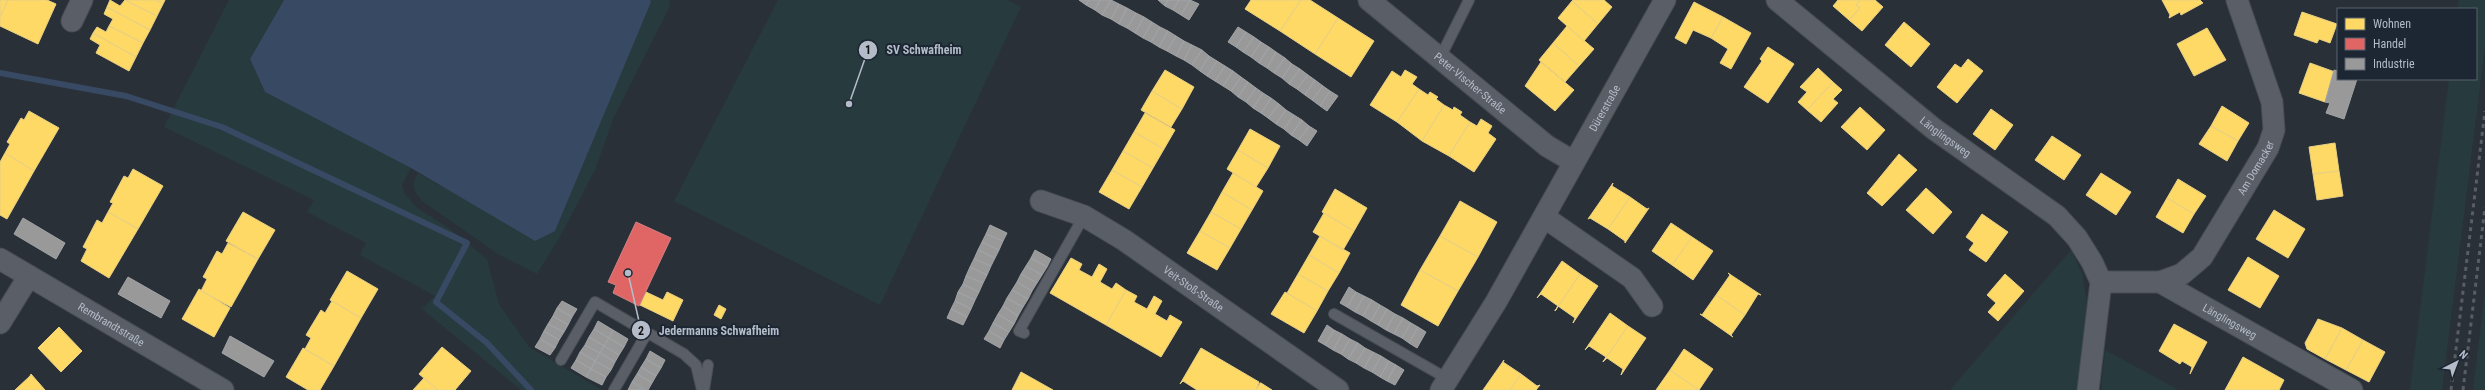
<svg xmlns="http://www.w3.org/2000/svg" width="2485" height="390" font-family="'Roboto Condensed',sans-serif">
<rect width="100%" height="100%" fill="#2a3038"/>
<path fill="#273a3e" d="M229,0H284L250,59L265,92L411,168L402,185L404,193L416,207L450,229L487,259L499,304L529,347L602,390H521L422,309L435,296L360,255L366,243L307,212L314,200L164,127Z
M650,0H669L670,6L614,117L595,170L561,235L537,274L498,254L422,201C413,191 411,185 418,173L439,185L555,231Z
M778,0H1007L1021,7L880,305L674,201Z
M2459,0H2485V47L2442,390H2410L2449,79H2476V9H2458Z
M2071,250L2082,273L2087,302L2080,390H1950Z
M2485,291V390H2473Z
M2105,350L2179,390H2101Z"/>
<path fill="#384963" d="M284,0H650L651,2L555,231L535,241L411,168L265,92L250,59Z"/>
<path fill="#ffd966" stroke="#e8d084" d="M0,0H8L0,17Z
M8,0H47L56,4L38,44L0,26V17Z
M110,0L120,6L125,0L157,16L150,30L107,7Z
M125,0H156L163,4L157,16Z
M156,0H165L163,4Z
M1251,0H1301L1280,31L1245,9Z
M1301,0H1310L1338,18L1315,54L1280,31Z
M1573,0H1604L1612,7L1598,24L1572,1Z
M1838,0H1860L1856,5L1860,8L1849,20L1833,6Z
M1860,0H1875L1883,7L1862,31L1849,20L1860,8L1856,5Z
M2162,0H2200L2203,3L2181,15L2180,12L2169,18L2170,15Z
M1572,1L1598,24L1584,41L1558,18Z
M1694,2L1723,17L1711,38L1693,30L1686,44L1675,38Z
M107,7L150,30L143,43L109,26L113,19L104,14Z
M2302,12L2337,24L2330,43L2319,39L2317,43L2294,35Z
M1723,17L1751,33L1731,69L1720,63L1728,49L1711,38Z
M1338,18L1374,41L1351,77L1315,54Z
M1904,22L1930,44L1911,67L1885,45Z
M109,26L143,43L136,57L93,33L97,27L106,32Z
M1567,26L1594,49L1579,66L1553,43Z
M2207,28L2226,60L2194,76L2177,44Z
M93,33L136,57L129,71L96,53L100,45L90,39Z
M1553,43L1579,66L1565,82L1539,60Z
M1768,47L1794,64L1768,103L1744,87L1762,61L1760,59Z
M1968,59L1983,71L1957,103L1937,87L1955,64L1961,68Z
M1541,62L1574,90L1555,111L1525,86Z
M2310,63L2335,72L2325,102L2299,93Z
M1818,68L1833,82L1807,110L1798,102L1807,92L1800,87Z
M1165,70L1194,87L1182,109L1152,91Z
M1405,70L1417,77L1412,84L1419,89L1397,122L1370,105L1392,71L1401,77Z
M1833,82L1842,90L1833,99L1838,103L1821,122L1807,110Z
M1419,89L1428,95L1430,92L1438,97L1436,99L1444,105L1422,141L1397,122Z
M1152,91L1182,109L1171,127L1141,110Z
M1444,105L1453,110L1454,107L1462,112L1460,115L1470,122L1449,156L1422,141Z
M2222,106L2249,123L2238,141L2211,126Z
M1860,107L1885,130L1867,150L1841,127Z
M1991,109L2013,125L1995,150L1973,134Z
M29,111L59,128L34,171L5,153L10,144L7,142L21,118L24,120Z
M1145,113L1175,130L1164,149L1134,132Z
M1481,119L1492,126L1488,133L1496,139L1474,172L1449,156L1470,122L1477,126Z
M2211,126L2238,141L2227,161L2199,144Z
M1250,129L1280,146L1268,168L1238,150Z
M1134,132L1164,149L1153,168L1123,151Z
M2052,136L2081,155L2064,180L2035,160Z
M2335,143L2339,171L2313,174L2309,147Z
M1238,150L1268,168L1256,187L1227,169Z
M1123,151L1153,168L1142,187L1112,170Z
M5,153L34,171L7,219L0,215V162Z
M1899,154L1917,170L1882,206L1867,193Z
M133,169L163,186L138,229L108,212L113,203L110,202L124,176L128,178Z
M1112,170L1142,187L1129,209L1099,192Z
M2339,171L2343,196L2317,200L2313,174Z
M1233,173L1263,191L1252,210L1222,192Z
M2101,173L2131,192L2116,215L2086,195Z
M2178,179L2206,196L2194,214L2167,198Z
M1613,183L1612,186L1630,197L1608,229L1590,218L1588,219Z
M1926,188L1952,212L1933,234L1906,210Z
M1335,189L1367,208L1354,231L1322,212Z
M1222,192L1252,210L1241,229L1211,212Z
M1630,197L1647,209L1649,208L1625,243V241L1608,229Z
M2167,198L2194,214L2183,233L2156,217Z
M1460,201L1497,222L1478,257L1440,236Z
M2274,210L2305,229L2288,258L2256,239Z
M108,212L138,229L109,278L81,261L87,249L83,247L97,220L102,223Z
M243,212L275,230L258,259L226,241Z
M1211,212L1241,229L1230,248L1200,231Z
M1324,213L1354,231L1343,250L1313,232Z
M1982,214L2008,232L1986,262L1969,250L1974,243L1966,237Z
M1671,223L1692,237L1672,265L1652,251Z
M1200,231L1230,248L1217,270L1187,253Z
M1320,236L1350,253L1339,273L1309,255Z
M1440,236L1478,257L1458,291L1420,270Z
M1692,237L1713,251L1693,280L1672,265Z
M228,243L258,259L231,307L201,291L207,279L203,277L217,251L222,254Z
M1309,255L1339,273L1328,291L1298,274Z
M2248,257L2279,276L2260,308L2228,290Z
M1071,258L1082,264L1079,270L1092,277L1099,264L1107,269L1100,282L1112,289L1116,283L1126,290L1106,325L1050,293Z
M1562,261L1580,274L1555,311L1558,306L1541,294L1537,298Z
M1420,270L1458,291L1438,326L1401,305Z
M347,271L378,289L361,318L330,300Z
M1728,273L1761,295L1758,294L1745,315L1716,295L1730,275Z
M1298,274L1328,291L1317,311L1287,293Z
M1580,274L1598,286L1573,323L1575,318L1558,306L1555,311Z
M2005,274L2024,291L1998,321L1988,312L1996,303L1987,295Z
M199,289L230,308L214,337L182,319Z
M1126,290L1137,296L1134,302L1147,309L1154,296L1162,301L1155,314L1167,321L1170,315L1182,322L1161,357L1106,325Z
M646,292L663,300L667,292L683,300L673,321L640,305Z
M1285,292L1317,311L1304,333L1271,314Z
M1716,295L1745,315L1731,335L1733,337L1700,314L1702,315Z
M332,301L361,318L334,366L305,349L311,338L306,335L321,310L325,313Z
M719,305L726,309L721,319L714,315Z
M1610,313L1628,326L1603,362L1606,357L1589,346L1585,350Z
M2318,319L2342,328L2325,359L2307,349L2305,343Z
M2174,324L2207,342L2190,374L2192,367L2182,361L2180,364L2159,351Z
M1628,326L1646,338L1621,375L1623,369L1607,358L1603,362Z
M59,327L82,351L61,372L38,348Z
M2342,328L2363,340L2346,370L2325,359Z
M2363,340L2385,352L2369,382L2346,370Z
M442,347L471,371L455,390H438L419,374Z
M303,348L334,366L320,390H308L286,377Z
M1201,348L1259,382L1256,390H1197L1183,381L1180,384Z
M1684,349L1713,369L1699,390L1670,370Z
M2243,357L2284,380L2279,390H2225Z
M1504,360L1503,362L1521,374L1510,390H1483Z
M1670,370L1699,390H1656Z
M1021,372L1053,390H1012Z
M31,374L45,390H15L30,376Z
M1521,374L1537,386L1540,385L1536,390H1510Z
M424,378L438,390H413Z
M1260,383H1261L1272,390H1256Z"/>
<path fill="#e06666" stroke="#d38084" d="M636,222L671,238L639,306L613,293L616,285L608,282Z"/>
<path fill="#999" stroke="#a1a4a7" d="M1079,0H1089L1086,5Z
M1089,0H1100L1095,10L1086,5Z
M1100,0H1111L1102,15L1095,10Z
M1111,0L1119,4L1111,19L1102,15Z
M1158,0H1168L1165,6Z
M1168,0H1179L1173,10L1165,6Z
M1179,0H1190L1181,15L1173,10Z
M1190,0L1199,4L1189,20L1181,15Z
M1119,4L1127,8L1119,24L1111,19Z
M1127,8L1136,13L1127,28L1119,24Z
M1136,13L1144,17L1135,33L1127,28Z
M1144,17L1152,22L1143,38L1135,33Z
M1152,22L1160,27L1151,42L1143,38Z
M1160,27L1168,31L1159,47L1151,42Z
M1238,27L1246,32L1236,47L1228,42Z
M1168,31L1176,36L1167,51L1159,47Z
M1246,32L1254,37L1243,52L1236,47Z
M1176,36L1184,41L1176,56L1167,51Z
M1254,37L1261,42L1251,57L1243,52Z
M1184,41L1192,45L1184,60L1176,56Z
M1261,42L1269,47L1259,63L1251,57Z
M1192,45L1202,50L1192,65L1184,60Z
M1269,47L1276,52L1267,68L1259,63Z
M1202,50L1209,56L1200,71L1192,65Z
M1276,52L1285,58L1274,73L1267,68Z
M1209,56L1217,61L1207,76L1200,71Z
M1285,58L1292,64L1282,78L1274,73Z
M1217,61L1225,66L1215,81L1207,76Z
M1292,64L1300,69L1289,84L1282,78Z
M1225,66L1233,71L1223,86L1215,81Z
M1300,69L1308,75L1297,89L1289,84Z
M2334,70L2338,71V79H2357L2344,119L2326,113L2330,103L2325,102Z
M1233,71L1241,77L1231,91L1223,86Z
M1308,75L1315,80L1305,95L1297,89Z
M1241,77L1248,82L1238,97L1231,91Z
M1315,80L1323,86L1312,100L1305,95Z
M1248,82L1256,88L1246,102L1238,97Z
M1323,86L1330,91L1320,106L1312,100Z
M1256,88L1263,93L1253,108L1246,102Z
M1330,91L1338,96L1327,111L1320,106Z
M1263,93L1271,98L1261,113L1253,108Z
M1271,98L1279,104L1268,118L1261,113Z
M1279,104L1286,110L1276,124L1268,118Z
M1286,110L1294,115L1284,129L1276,124Z
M1294,115L1302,120L1291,135L1284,129Z
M1302,120L1309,126L1299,140L1291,135Z
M1309,126L1317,131L1307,146L1299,140Z
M23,218L65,243L56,259L14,234Z
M990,225L1007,233L1003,241L986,234Z
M986,234L1003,241L999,250L982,242Z
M982,242L999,250L995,258L978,250Z
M978,250L995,258L991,266L974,259Z
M1035,250L1051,259L1047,267L1031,258Z
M1031,258L1047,267L1042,275L1026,266Z
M974,259L991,266L987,275L970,267Z
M1026,266L1042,275L1037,283L1021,274Z
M970,267L987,275L983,283L966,276Z
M1021,274L1037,283L1032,291L1017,282Z
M966,276L983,283L979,292L963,284Z
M128,277L170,301L161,318L118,294Z
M1017,282L1032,291L1028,299L1012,290Z
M963,284L979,292L975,300L958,292Z
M1349,287L1356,292L1347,307L1340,303Z
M1012,290L1028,299L1023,307L1007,298Z
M958,292L975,300L971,309L955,301Z
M1356,292L1364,296L1355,312L1347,307Z
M1364,296L1372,300L1363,316L1355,312Z
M1007,298L1023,307L1018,316L1003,306Z
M1372,300L1380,305L1371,321L1363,316Z
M562,301L577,309L572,317L557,308Z
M955,301L971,309L967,317L951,309Z
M1380,305L1387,309L1378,325L1371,321Z
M1003,306L1018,316L1014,324L998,314Z
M557,308L572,317L568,325L553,316Z
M951,309L967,317L963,325L947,318Z
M1387,309L1395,314L1386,330L1378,325Z
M998,314L1014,324L1009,332L993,323Z
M1395,314L1403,318L1394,334L1386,330Z
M553,316L568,325L564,332L548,324Z
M1403,318L1411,323L1402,338L1394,334Z
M598,321L613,330L609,338L594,329Z
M993,323L1009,332L1004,340L989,331Z
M1411,323L1418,327L1409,343L1402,338Z
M548,324L564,332L559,340L544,331Z
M1327,325L1334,330L1325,345L1318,341Z
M1418,327L1426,332L1417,348L1409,343Z
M594,329L609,338L604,346L589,337Z
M613,330L628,339L624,347L609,338Z
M1334,330L1342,334L1333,350L1325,345Z
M544,331L559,340L555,348L540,339Z
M989,331L1004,340L1000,348L984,339Z
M1342,334L1350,339L1341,354L1333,350Z
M230,336L274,361L264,377L222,353Z
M589,337L604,346L600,353L585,345Z
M609,338L624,347L619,355L604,346Z
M540,339L555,348L550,355L535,347Z
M1350,339L1358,343L1348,359L1341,354Z
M1358,343L1365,348L1356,363L1348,359Z
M585,345L600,353L595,361L580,352Z
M604,346L619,355L615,362L600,353Z
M1365,348L1373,352L1364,368L1356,363Z
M650,351L665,360L661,368L646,359Z
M580,352L595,361L591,369L576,360Z
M1373,352L1381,356L1372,372L1364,368Z
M600,353L615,362L611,370L595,361Z
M1381,356L1389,361L1380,377L1372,372Z
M646,359L661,368L656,376L641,367Z
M576,360L591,369L586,377L571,368Z
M595,361L611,370L606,377L591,369Z
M1389,361L1396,365L1387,381L1380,377Z
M1396,365L1404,370L1395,385L1387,381Z
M641,367L656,376L652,383L637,374Z
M591,369L606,377L602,385L586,377Z
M637,374L652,383L648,390L632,382Z
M632,382L646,390H628Z"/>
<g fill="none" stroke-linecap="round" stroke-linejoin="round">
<path stroke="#384963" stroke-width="6" d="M0,73L126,96L222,127L467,243L436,302L487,343L531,390"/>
<defs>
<path id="service" d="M1440,58L1469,0
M1334,314L1448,379
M1024,333L1019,331L1084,216
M561,360L595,302L684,354L696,365L702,390
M614,390L647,333
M704,390L708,365"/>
<g id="minor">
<path id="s1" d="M1369,0L1547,146L1574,162"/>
<path id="s2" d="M1777,0L1934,129L2057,216L2077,238L2092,262L2101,282L2088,390"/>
<path d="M72,21L82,0"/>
<path id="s3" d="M1041,201L1084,216L1124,240L1338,390"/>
<path d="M1544,217L1632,278L1652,306"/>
<path id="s4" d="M0,259L223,390"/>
<path id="s5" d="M2101,282H2160L2352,390"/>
<path id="s6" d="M2160,282L2182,274L2202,257L2268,148L2274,130L2272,102L2237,0"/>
<path d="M0,323L29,276"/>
<path id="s7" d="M1441,390L1496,302L1665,0"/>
</g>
</defs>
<use href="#service" stroke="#484c53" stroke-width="12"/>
<use href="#minor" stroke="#484c53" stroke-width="23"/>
<use href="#service" stroke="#5a5e66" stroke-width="10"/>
<use href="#minor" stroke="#5a5e66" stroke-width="21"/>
<path stroke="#595d64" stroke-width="3" stroke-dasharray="4 4" stroke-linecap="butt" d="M2451,390L2485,111
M2463,390L2485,207"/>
</g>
<g text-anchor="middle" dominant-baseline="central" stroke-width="4" stroke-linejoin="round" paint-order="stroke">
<g font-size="11" fill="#b4bcc9" stroke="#1d2633">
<text stroke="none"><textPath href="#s1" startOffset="131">Peter-Vischer-Straße</textPath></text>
<text stroke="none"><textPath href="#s7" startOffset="326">Dürerstraße</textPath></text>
<text stroke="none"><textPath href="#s2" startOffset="217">Länglingsweg</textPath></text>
<text stroke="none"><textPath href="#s6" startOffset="154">Am Domacker</textPath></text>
<text stroke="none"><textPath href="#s3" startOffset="177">Veit-Stoß-Straße</textPath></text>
<text stroke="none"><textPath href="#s5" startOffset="139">Länglingsweg</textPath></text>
<text stroke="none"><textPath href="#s4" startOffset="129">Rembrandtstraße</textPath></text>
</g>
</g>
<path fill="none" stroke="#b4bcc9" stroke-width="1.5" d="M849 104L868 50M628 273L641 330"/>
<g fill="#b4bcc9" stroke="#1d2633" stroke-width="1.5">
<circle cx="849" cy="104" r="4"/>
<circle cx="628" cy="273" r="4"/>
<circle cx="868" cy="50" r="10"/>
<circle cx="641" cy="330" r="10"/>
</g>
<g font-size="12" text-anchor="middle" font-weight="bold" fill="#111">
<text x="868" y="54">1</text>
<text x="641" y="335">2</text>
</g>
<g font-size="12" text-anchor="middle" font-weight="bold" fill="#b4bcc9" stroke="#1d2633" stroke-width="4" stroke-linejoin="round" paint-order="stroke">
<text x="924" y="54">SV Schwafheim</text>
<text x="719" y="335">Jedermanns Schwafheim</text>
</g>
<rect x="2337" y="8" width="140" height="72" fill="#1d2633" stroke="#59626f"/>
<rect x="2345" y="18" width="20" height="12" fill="#ffd966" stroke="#59626f"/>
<text x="2373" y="28" font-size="12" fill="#b4bcc9">Wohnen</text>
<rect x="2345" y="38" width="20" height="12" fill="#e06666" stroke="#59626f"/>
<text x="2373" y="48" font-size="12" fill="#b4bcc9">Handel</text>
<rect x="2345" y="58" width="20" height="12" fill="#999999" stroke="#59626f"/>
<text x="2373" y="68" font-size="12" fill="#b4bcc9">Industrie</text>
<g transform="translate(2457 362) rotate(42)" stroke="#1d2633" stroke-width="3" paint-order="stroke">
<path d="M0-3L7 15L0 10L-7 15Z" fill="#b4bcc9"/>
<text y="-6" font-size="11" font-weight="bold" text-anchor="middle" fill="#b4bcc9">N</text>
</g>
</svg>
